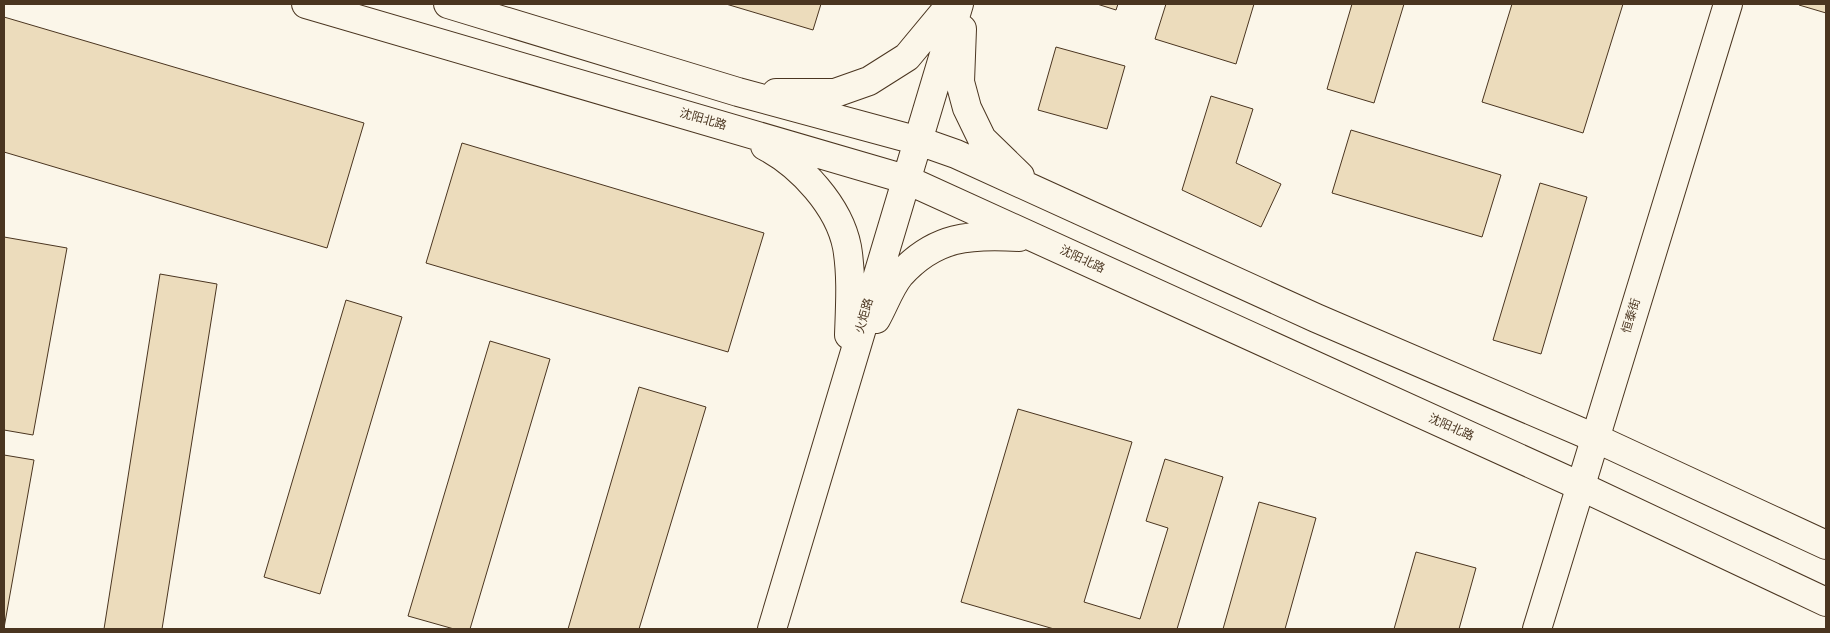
<svg xmlns="http://www.w3.org/2000/svg" width="1830" height="633" font-family="Overpass,'Noto Sans SC',sans-serif">
<rect width="100%" height="100%" fill="#fbf6e9"/>
<path fill="#ecdcbc" stroke="#4a3520" d="M726,4H821L813,30Z
M1097,4H1118L1116,10Z
M1166,4H1254L1236,64L1155,39Z
M1352,4H1404L1374,103L1327,89Z
M1512,4H1623L1583,133L1482,102Z
M1800,4H1826V13L1799,5Z
M4,17L364,123L327,248L4,152Z
M1056,47L1125,66L1107,129L1038,110Z
M1211,96L1253,109L1236,163L1281,184L1261,227L1182,190Z
M1351,130L1501,175L1482,237L1332,193Z
M462,143L764,233L728,352L426,263Z
M1540,183L1587,197L1541,354L1493,340Z
M4,237L67,248L33,435L4,430Z
M160,274L217,284L162,629H104Z
M346,300L402,317L320,594L264,577Z
M490,341L550,359L470,629H454L408,616Z
M639,387L706,407L639,629H568Z
M1018,409L1132,442L1084,602L1140,619L1168,528L1146,521L1165,459L1223,477L1177,629H1054L961,602Z
M4,455L34,460L4,628Z
M1259,502L1316,518L1285,629H1223Z
M1416,552L1476,568L1459,629H1394Z"/>
<g fill="none" stroke-linecap="round" stroke-linejoin="round">
<defs>
<path id="minor" d="M1537,629L1728,4"/>
<path id="major" d="M306,4L905,179L1580,486L1826,602
M448,4L738,92L919,141L956,154L1316,318L1595,438L1826,545
M962,29L960,82L967,108L982,139L1020,176
M776,93H835L869,81L907,57L951,4
M765,146C801,165 839,206 847,247C852,276 850,306 849,335
M876,319C884,305 890,287 900,275C935,236 970,234 1019,237
M772,629L959,4"/>
</defs>
<use href="#minor" stroke="#4a3520" stroke-width="30"/>
<use href="#major" stroke="#4a3520" stroke-width="30"/>
<use href="#minor" stroke="#fbf6e9" stroke-width="28"/>
<use href="#major" stroke="#fbf6e9" stroke-width="28"/>
</g>
<g text-anchor="middle" dominant-baseline="central" stroke-width="4" stroke-linejoin="round" paint-order="stroke">
<g font-size="12" fill="#4a3520" stroke="#fbf6e9">
<text transform="translate(703 120) rotate(16)">沈阳北路</text>
<text transform="translate(1082 260) rotate(25)">沈阳北路</text>
<text transform="translate(865 316) rotate(-74)">火炬路</text>
<text transform="translate(1632 316) rotate(-73)">恒泰街</text>
<text transform="translate(1451 428) rotate(24)">沈阳北路</text>
</g>
</g>
<rect width="1830" height="633" fill="none" stroke="#4a3520" stroke-width="10"/>
</svg>
